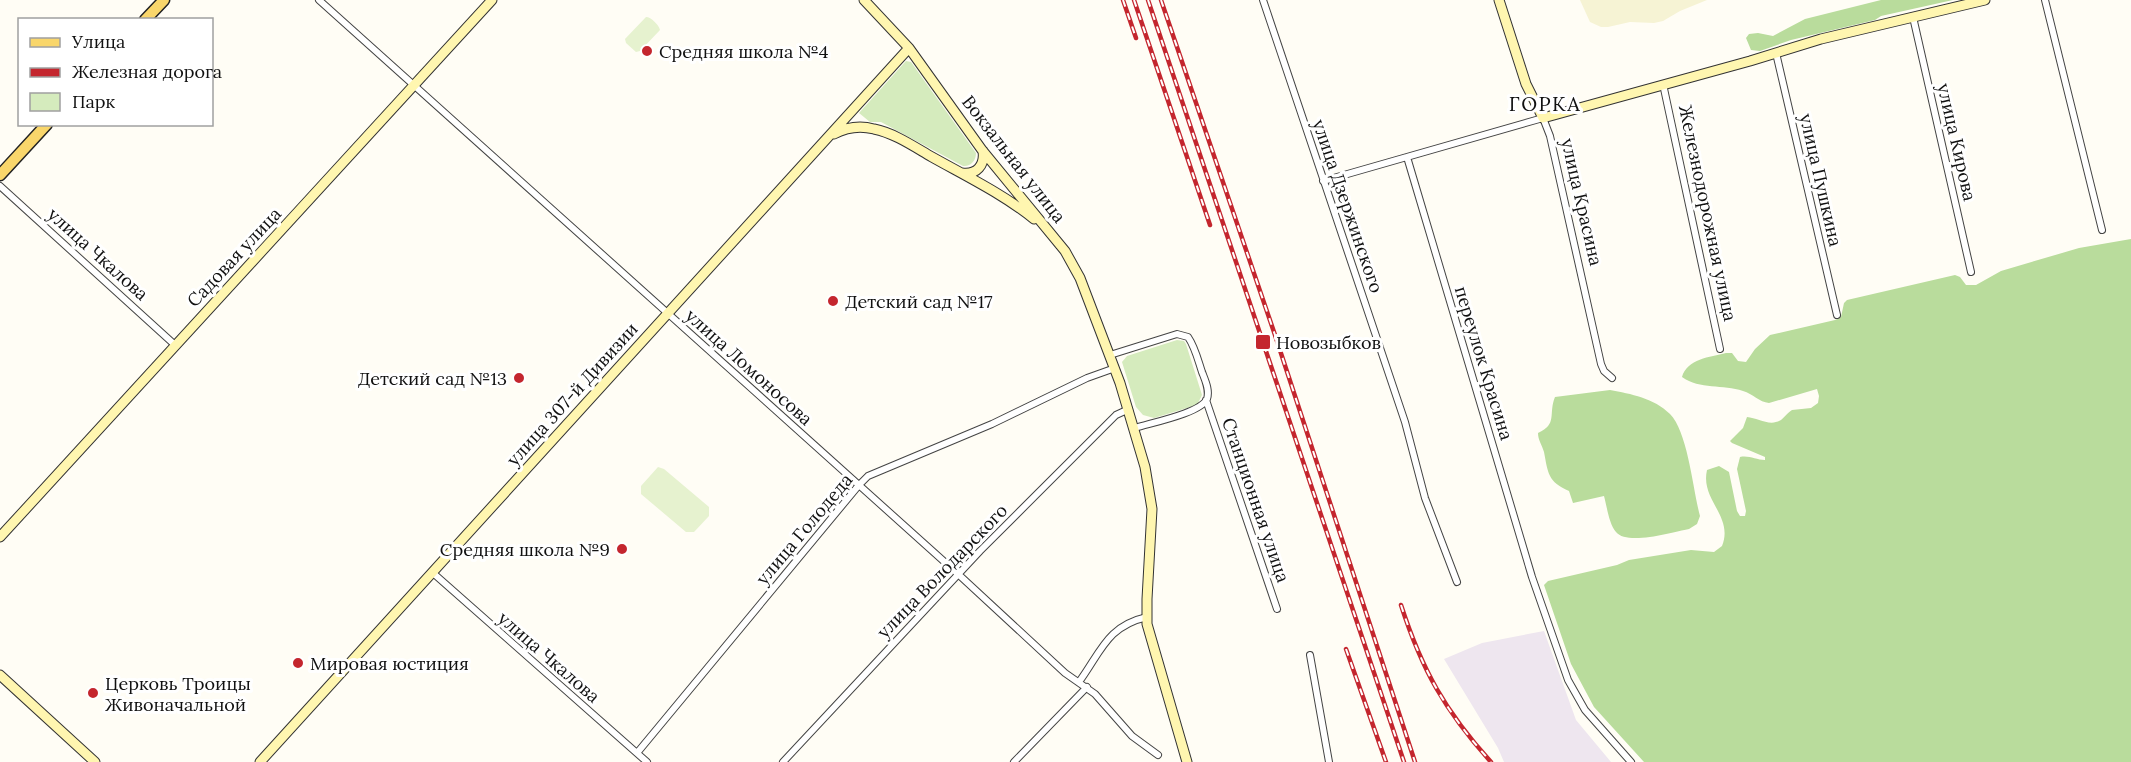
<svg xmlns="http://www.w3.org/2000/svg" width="2131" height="762" font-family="Lora,serif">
<rect width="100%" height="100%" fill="#fffdf5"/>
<path fill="#eee6ef" d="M1544,631L1576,720L1611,762H1504L1498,748L1444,659L1482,643Z"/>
<path fill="#f6f3d4" d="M1580,0H1707L1680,11L1663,21L1654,23L1630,22L1608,27H1601L1590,22Z"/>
<path fill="#d5ebbd" d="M906,61L911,62L976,153C976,161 970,167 963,166L881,122H870L859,113Z
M1177,340L1184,341L1186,344L1202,395L1197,405L1154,418L1143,415L1136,407L1122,362L1127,356Z"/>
<path fill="#b9dc9c" d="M1881,0H1953L1881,16L1875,20L1791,40L1760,51L1751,50L1746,38L1749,34L1758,33L1773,36L1805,19Z
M2131,239V762H1644L1594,707L1571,664L1544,585L1548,581L1617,565L1629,560L1691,550L1714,552L1722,546C1734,516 1700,500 1707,470L1719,466L1729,472L1737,511L1740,516H1745L1746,511L1737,469L1740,457C1749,455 1756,460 1765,460V457L1732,443L1730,441L1743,428L1747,417C1758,418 1770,427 1781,420C1785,417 1787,413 1792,410L1811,408L1818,403L1819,396L1817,389L1769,403C1759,402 1753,394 1743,391C1723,384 1700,390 1682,377C1687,359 1710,357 1726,353H1732L1738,361L1746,362L1755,349L1770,335L1835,320L1841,317L1844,303L1847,300L1955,275L1960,277L1966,285H1976L2001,271L2079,248Z
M1610,390C1631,394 1654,398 1670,414C1688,432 1693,491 1700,516L1697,524L1689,529C1673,532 1627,546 1616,532C1609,524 1607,507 1604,496L1573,503L1569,491C1548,482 1548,473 1544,452C1542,445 1538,440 1538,433C1558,424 1548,414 1555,397Z"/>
<path fill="#e6f2cf" d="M646,17C651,17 659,25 660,30L640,51L636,52L626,43L625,39Z
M658,467L664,469L709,507V516L694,532H686L641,494V486Z"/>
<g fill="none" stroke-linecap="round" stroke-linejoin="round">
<defs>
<path id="street" d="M319,0L958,574L1065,673L1095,694L1132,736L1158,755
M1263,0L1405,422L1425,498L1457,582
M2045,0L2102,230
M1913,17L1971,272
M1776,53L1837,315
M1663,84L1720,349
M1407,157L1532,577L1568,680L1585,710L1631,762
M1323,181L1543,118L1550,136L1601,364L1604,371L1612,378
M0,186L175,345
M1110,355L1177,334L1188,337C1195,347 1198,360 1202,372C1205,380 1210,390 1207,399C1201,413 1150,423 1135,428
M1206,400L1277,609
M433,573L647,762
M1310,655L1329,762
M1079,682C1101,652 1107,626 1147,617
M637,753L859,485L868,476L992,424L1087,378L1115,368
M783,762L980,551L1116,415L1129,409
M1014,762L1087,687"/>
<path id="secondary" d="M864,0L909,48L982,150L1065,251L1080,278L1120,383L1145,467L1152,509L1147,599V624L1187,762
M1499,0L1526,84L1543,118L1750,61L1821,39L1985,0
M834,134C847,127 859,125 874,129C894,133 913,146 932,157C966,176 1003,194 1034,219
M962,173C977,175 985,165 983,151
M0,537L492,0
M0,675L95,762
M260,762L909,48"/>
<path id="primary" d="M145,20L164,0
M0,175L47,124"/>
</defs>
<use href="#street" stroke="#444" stroke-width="8"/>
<use href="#secondary" stroke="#333" stroke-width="11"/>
<use href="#primary" stroke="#222" stroke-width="13"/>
<use href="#street" stroke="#fff" stroke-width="6"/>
<use href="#secondary" stroke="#fff6b0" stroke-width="9"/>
<use href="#primary" stroke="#f9d66b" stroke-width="10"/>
<defs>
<path id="rail" d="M1123,0L1136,38
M1134,0L1210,225
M1148,0L1404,762
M1161,0L1275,335L1415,762
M1401,605C1422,670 1445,711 1491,762
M1346,649L1386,762"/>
</defs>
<use href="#rail" stroke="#c4262e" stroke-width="4.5"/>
<use href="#rail" stroke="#fff" stroke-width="2" stroke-dasharray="7" stroke-linecap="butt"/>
</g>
<g fill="#c4262e" stroke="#fff" stroke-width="2">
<circle cx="647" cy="51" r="6"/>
<circle cx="833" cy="301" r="6"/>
<rect x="1255" y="334" width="16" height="16" rx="3"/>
<circle cx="519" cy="378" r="6"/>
<circle cx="622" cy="549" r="6"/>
<circle cx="298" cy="663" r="6"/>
<circle cx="93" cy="693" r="6"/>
</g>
<g text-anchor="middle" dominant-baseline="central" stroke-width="6" stroke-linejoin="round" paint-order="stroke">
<g font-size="18" fill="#111" stroke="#fff" text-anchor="start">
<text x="659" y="51">Средняя школа №4</text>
<text x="845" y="301">Детский сад №17</text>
<text x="1276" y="342">Новозыбков</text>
<text x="507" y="378" text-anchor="end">Детский сад №13</text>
<text x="610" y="549" text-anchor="end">Средняя школа №9</text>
<text x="310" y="663">Мировая юстиция</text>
<text x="105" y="683">Церковь Троицы<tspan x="105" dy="21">Живоначальной</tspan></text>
</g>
<g font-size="18" fill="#111" stroke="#fff">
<text transform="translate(1957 142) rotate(77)">улица Кирова</text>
<text transform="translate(1014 159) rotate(52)">Вокзальная улица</text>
<text transform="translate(1821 180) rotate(77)">улица Пушкина</text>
<text transform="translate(1582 202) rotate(77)">улица Красина</text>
<text transform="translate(1348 206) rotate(71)">улица Дзержинского</text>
<text transform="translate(1708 213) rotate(78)">Железнодорожная улица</text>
<text transform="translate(98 254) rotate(42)">улица Чкалова</text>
<text transform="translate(234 257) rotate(-47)">Садовая улица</text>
<text transform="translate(1484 363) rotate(73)">переулок Красина</text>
<text transform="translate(749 367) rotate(42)">улица Ломоносова</text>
<text transform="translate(572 394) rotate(-48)">улица 307-й Дивизии</text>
<text transform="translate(1256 500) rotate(71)">Станционная улица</text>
<text transform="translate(804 529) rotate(-50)">улица Голодеда</text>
<text transform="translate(942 571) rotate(-46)">улица Володарского</text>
<text transform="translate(549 657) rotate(41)">улица Чкалова</text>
</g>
<g font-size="20" letter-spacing="1.5" fill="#111" stroke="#fff">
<text x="1545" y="103">ГОРКА</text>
</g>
</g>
<rect x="18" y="18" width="195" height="108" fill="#ffffff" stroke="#a0a0a0" stroke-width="1.5"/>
<rect x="30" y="38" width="30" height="9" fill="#f9d66b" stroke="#a0a0a0" stroke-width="1.5"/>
<text x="72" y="48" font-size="18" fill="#111111">Улица</text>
<rect x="30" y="68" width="30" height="9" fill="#c4262e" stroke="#a0a0a0" stroke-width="1.5"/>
<text x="72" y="78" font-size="18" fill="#111111">Железная дорога</text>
<rect x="30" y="93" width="30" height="18" fill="#d5ebbd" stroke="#a0a0a0" stroke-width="1.5"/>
<text x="72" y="108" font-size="18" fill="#111111">Парк</text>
</svg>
